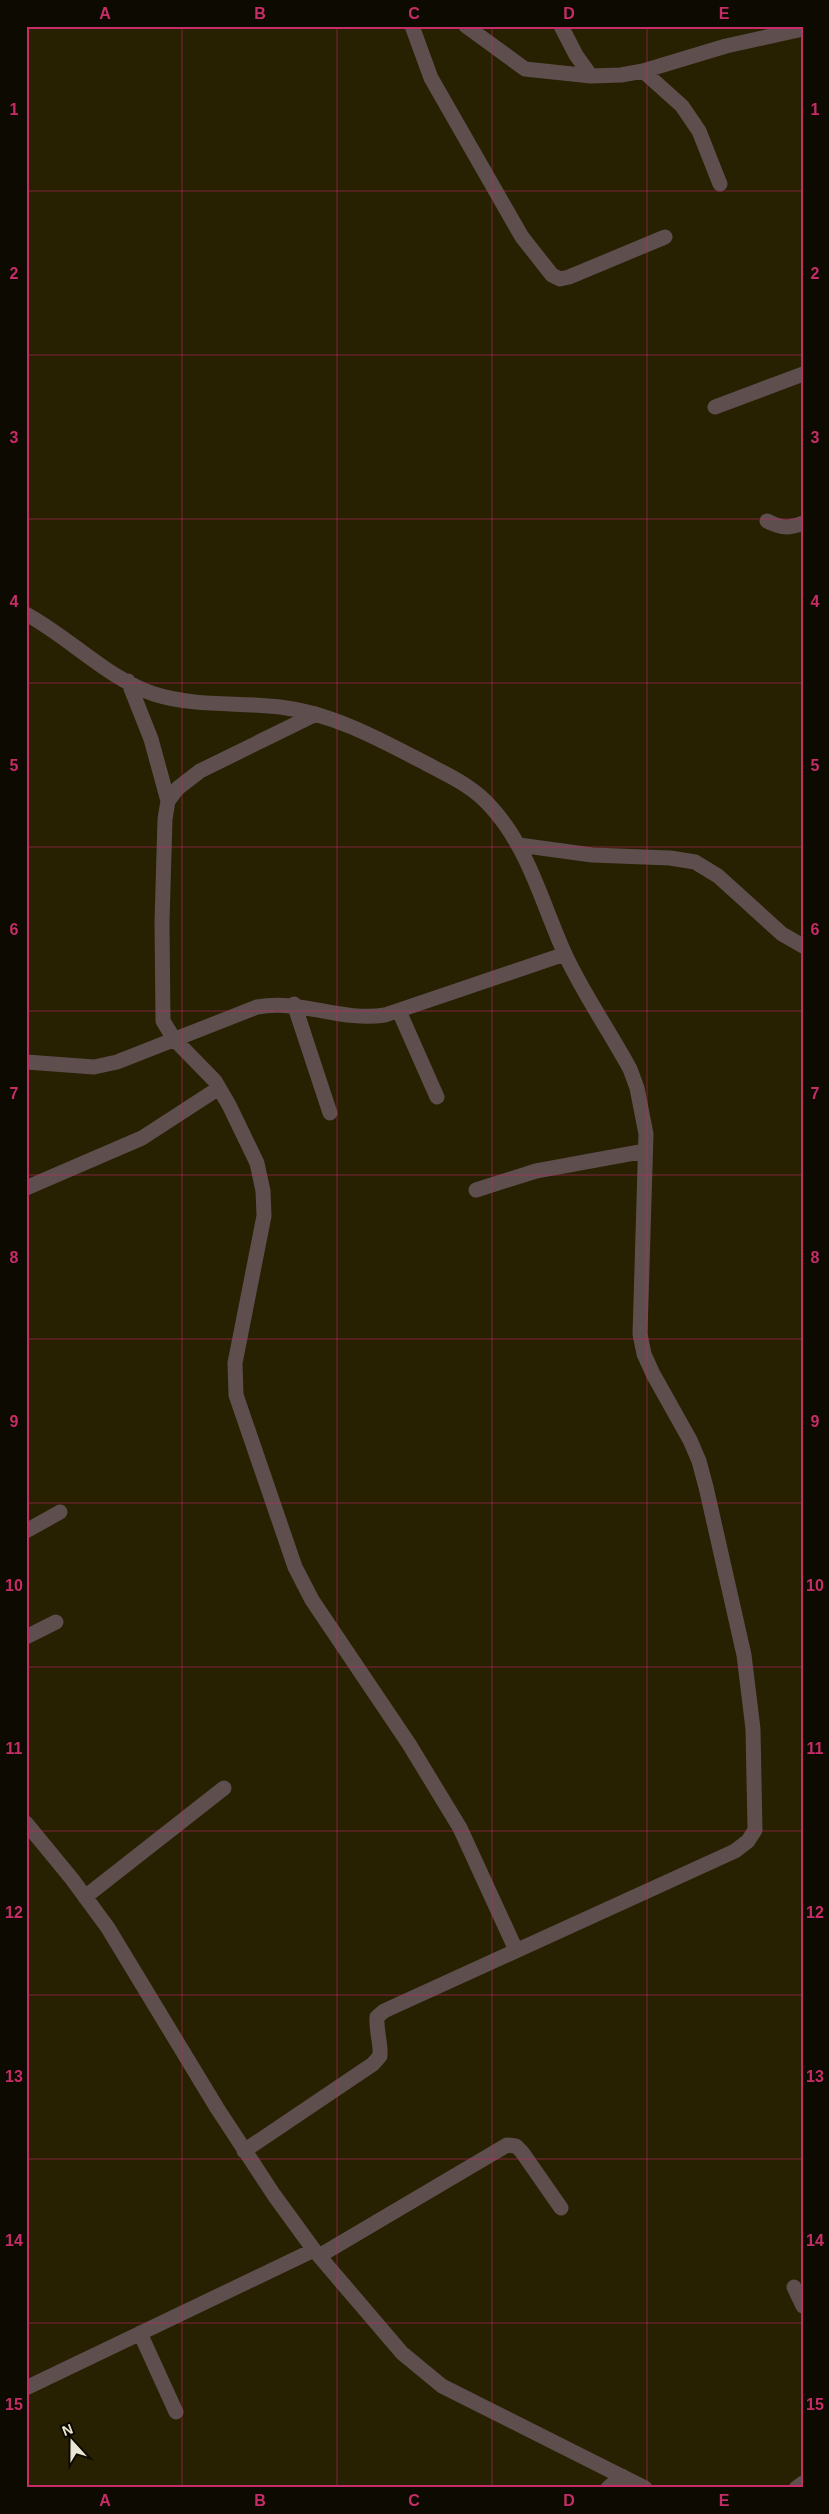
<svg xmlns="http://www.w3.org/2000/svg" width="829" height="2514" font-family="Helvetica,sans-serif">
<rect width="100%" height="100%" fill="#272001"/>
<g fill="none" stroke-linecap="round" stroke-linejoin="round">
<path stroke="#5e4e4e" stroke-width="15" d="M412,26L431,78L522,237L552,275L560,279L569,277L665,237
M466,26L525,69L591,76L621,75L643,71L726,46L803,29
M561,26L576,55L591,76
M643,71L682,106L699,131L720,184
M715,407L803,374
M767,521C781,528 788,529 803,523
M26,614C69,637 108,679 154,694C195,707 237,702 280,707C332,713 381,740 427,764C450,776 474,787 491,807C528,847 542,903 564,952C582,992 609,1030 630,1069L637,1088L646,1134L640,1334L644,1354L653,1374L690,1440L699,1461L706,1487L744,1655L753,1729L755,1830L748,1841L735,1851L384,2011L377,2017C376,2031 381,2043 380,2056L373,2064L244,2151
M128,681L151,739L168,801
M316,714L200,771L178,788L168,801L165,819L162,922L163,1021L174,1039L215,1081L229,1105L257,1163L263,1191L264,1216L235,1363L236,1395L295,1567L312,1600L409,1744L460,1828L516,1950
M519,845L592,855L670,858L695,862L718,876L782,934L803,946
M294,1004L330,1113
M399,1011L437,1097
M26,1062L94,1067L117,1062L257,1007C302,999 341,1022 385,1015L565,954
M26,1188L142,1138L219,1088
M476,1190L536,1171L645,1151
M26,1531L60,1512
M26,1637L56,1622
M26,1823L72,1879L108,1928L217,2108L274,2195L314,2250L402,2353L442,2386L645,2488
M85,1897L224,1788
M319,2256L507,2145L516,2146L522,2152L561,2208
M794,2287L803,2306
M140,2333L176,2412
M26,2388L314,2250
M608,2488L622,2476
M796,2488L803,2483"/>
</g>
<path fill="none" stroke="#c62d67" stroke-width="1" stroke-opacity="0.55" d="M182,26V2488M337,26V2488M492,26V2488M647,26V2488M26,191H803M26,355H803M26,519H803M26,683H803M26,847H803M26,1011H803M26,1175H803M26,1339H803M26,1503H803M26,1667H803M26,1831H803M26,1995H803M26,2159H803M26,2323H803"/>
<rect width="829" height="2514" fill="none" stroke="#0d0a01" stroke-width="55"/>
<g transform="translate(72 2442) rotate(339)" stroke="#0d0a01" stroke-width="4" paint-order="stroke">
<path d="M0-4L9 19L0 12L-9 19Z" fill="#eae6d4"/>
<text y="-8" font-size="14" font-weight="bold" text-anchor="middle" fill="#eae6d4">N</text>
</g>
<rect x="28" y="28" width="774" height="2458" fill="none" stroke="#c62d67" stroke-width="2"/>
<g font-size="16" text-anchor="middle" font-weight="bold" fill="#c62d67">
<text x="105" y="19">A</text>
<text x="260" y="19">B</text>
<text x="414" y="19">C</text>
<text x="569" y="19">D</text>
<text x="724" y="19">E</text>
<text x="14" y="115">1</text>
<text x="815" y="115">1</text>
<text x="14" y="279">2</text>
<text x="815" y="279">2</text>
<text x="14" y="443">3</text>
<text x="815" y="443">3</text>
<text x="14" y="607">4</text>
<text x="815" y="607">4</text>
<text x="14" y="771">5</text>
<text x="815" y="771">5</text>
<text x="14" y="935">6</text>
<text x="815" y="935">6</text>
<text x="14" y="1099">7</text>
<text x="815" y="1099">7</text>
<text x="14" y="1263">8</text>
<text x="815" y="1263">8</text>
<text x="14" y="1427">9</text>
<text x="815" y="1427">9</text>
<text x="14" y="1591">10</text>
<text x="815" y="1591">10</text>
<text x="14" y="1754">11</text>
<text x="815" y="1754">11</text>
<text x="14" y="1918">12</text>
<text x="815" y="1918">12</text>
<text x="14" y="2082">13</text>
<text x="815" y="2082">13</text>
<text x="14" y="2246">14</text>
<text x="815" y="2246">14</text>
<text x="14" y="2410">15</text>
<text x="815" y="2410">15</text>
<text x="105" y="2506">A</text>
<text x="260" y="2506">B</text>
<text x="414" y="2506">C</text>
<text x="569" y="2506">D</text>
<text x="724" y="2506">E</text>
</g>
</svg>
